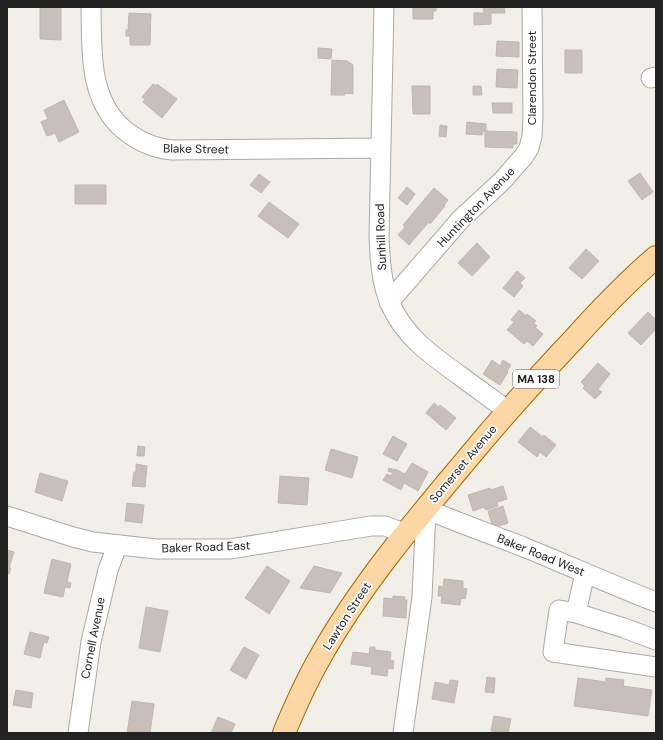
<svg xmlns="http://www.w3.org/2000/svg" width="663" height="740" font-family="'DM Sans',sans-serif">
<rect width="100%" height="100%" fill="#f2efe9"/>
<path fill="#c7bfb8" stroke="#c4b6ab" d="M40,7H61V40L40,39Z
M413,7H436V11H433V19H413Z
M483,7H504L505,13H491V24L474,25V13H484Z
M129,13L151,14L150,45H130V36H126V30H128Z
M497,41L519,42V57L496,56Z
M318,48L332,49L331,59L318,58Z
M565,50H582V73H565Z
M332,60L347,61L353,65V94L345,93V95H331Z
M497,69L518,70L517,88L496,87Z
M153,84L156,86L157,84L177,99L162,118L143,102L145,99L142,97Z
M412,86H430V114H413Z
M473,86H481L482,95H473Z
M64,100L79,132L59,142L55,133L47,136L41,122L48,119L44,110Z
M492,103H512V113H493Z
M467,122L486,124V131H483L482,135L466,134Z
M440,125L447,126L446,137L439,136Z
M485,131L517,132V144H513V148L485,147Z
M640,173L653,192L642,200L628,181Z
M259,174L270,182L261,193L250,185Z
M75,185H106V204H75Z
M407,187L415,194L407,205L398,198Z
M434,188L448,200L444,205L445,206L430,224L429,222L409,245L398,235L405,227L403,225Z
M269,202L299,224L288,238L258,216Z
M477,243L490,257L472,276L458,263Z
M586,249L599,261L582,279L569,268Z
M517,271L525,278L520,283L523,286L514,297L503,288Z
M519,310L526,316L527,314L536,321L534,323L537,326L535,327L543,334L533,346L527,341L524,344L507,330L514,322L511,320Z
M648,312L656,320V329L641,345L628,333Z
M492,360L500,366L503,360L511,365L507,371L508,372L500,385L483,374Z
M598,363L610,374L598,389L602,392L595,399L583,388L585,386L581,382Z
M434,403L439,407L440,405L456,418L446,430L426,413Z
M530,427L543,437L544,435L556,445L546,457L540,452L537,457L518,442Z
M393,436L407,444L397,461L383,454Z
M138,446L145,447L144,456H137Z
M331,449L358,457L352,478L325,470Z
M412,463L428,472L418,491L404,483L401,490L383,480L387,474L391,476L393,473L388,471L389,468L394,470L395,469L405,474Z
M136,464L147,466L145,487L132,486L134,472H136Z
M40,473L68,481L62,501L35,492Z
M280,476L309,478L307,505L278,503Z
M503,486L507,499L497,502L498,506L486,510L484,507L473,511L468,495L490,488L491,490Z
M127,503L144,505L142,523L125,521Z
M503,506L508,523L493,528L488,511Z
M7,550L14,552L9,568H11L9,574H7Z
M52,559L71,564L67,582L71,583L70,588L65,587L63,597L44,593Z
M267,566L290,581L269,614L245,598Z
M314,566L342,573L330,593L300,588Z
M444,579L463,581V588L467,589L465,599L461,598L460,605L441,603L442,596H438L439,586L443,587Z
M393,596L405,597L404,600H407L406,618L383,616L384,598L393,599Z
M146,607L168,611L160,652L139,648Z
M30,632L49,637L47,643L44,642L40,658L24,654Z
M244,647L259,655L246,679L230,670Z
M370,647H375V650L391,652L390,660L394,661L393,669L388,668L387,676L371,674L372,667L351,664L353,652L369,654Z
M487,677L495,678L494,693L485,692Z
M578,678L606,682V678L624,680L623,686L652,690L648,716L574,706Z
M450,680L458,681L454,703L432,699L435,682L449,685Z
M16,690L33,693L31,708L13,705Z
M132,701L154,704L150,733H127Z
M494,716L511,719L508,733L491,731Z
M218,717L235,724L231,733H211Z"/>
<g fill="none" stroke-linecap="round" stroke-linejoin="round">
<defs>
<path id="minor" d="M91,7C92,49 88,97 122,128C137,141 153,148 172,150L380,148
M384,7L379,237C380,259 381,282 390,303C403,335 431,355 459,375C475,387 492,399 508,411
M651,78L656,77
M389,302L461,219L502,181L524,156L529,148L532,136L533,117L532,7
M7,516L73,537L93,542L156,549H230L371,526H385L406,534
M585,573L576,613L559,610L553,652L656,667
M576,613L624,628L656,640
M78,733L91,642L108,570L117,546
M403,733L422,597L426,509C459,523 493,535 526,548C570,566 612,585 656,602"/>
<path id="major" d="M284,733C294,709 305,684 318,661C361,583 421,514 478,446C509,409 541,374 574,339C600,310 627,282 656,257"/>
</defs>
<use href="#minor" stroke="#a9a9a9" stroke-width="21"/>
<use href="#major" stroke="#a06b00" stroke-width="24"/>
<use href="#minor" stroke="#fff" stroke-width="19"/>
<use href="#major" stroke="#fcd6a4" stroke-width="22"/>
</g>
<g text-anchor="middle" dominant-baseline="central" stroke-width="3.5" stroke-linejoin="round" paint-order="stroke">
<rect fill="#fff" stroke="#646464" stroke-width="1" x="513" y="370" width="46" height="18" rx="3"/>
<g font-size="11" font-weight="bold" fill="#222">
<text x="536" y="379">MA 138</text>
</g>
<g font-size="12" fill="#222" stroke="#fff">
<text transform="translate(532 78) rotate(-90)">Clarendon Street</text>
<text transform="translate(196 149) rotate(1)">Blake Street</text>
<text transform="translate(476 207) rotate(-46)">Huntington Avenue</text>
<text transform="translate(381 237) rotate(-92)">Sunhill Road</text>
<text transform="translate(463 464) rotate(-50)">Somerset Avenue</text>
<text transform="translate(206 547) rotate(-2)">Baker Road East</text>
<text transform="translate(541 555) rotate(22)">Baker Road West</text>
<text transform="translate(347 616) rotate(-57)">Lawton Street</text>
<text transform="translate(93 638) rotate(-79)">Cornell Avenue</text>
</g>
</g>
<rect width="663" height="740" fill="none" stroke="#222222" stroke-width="16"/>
</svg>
